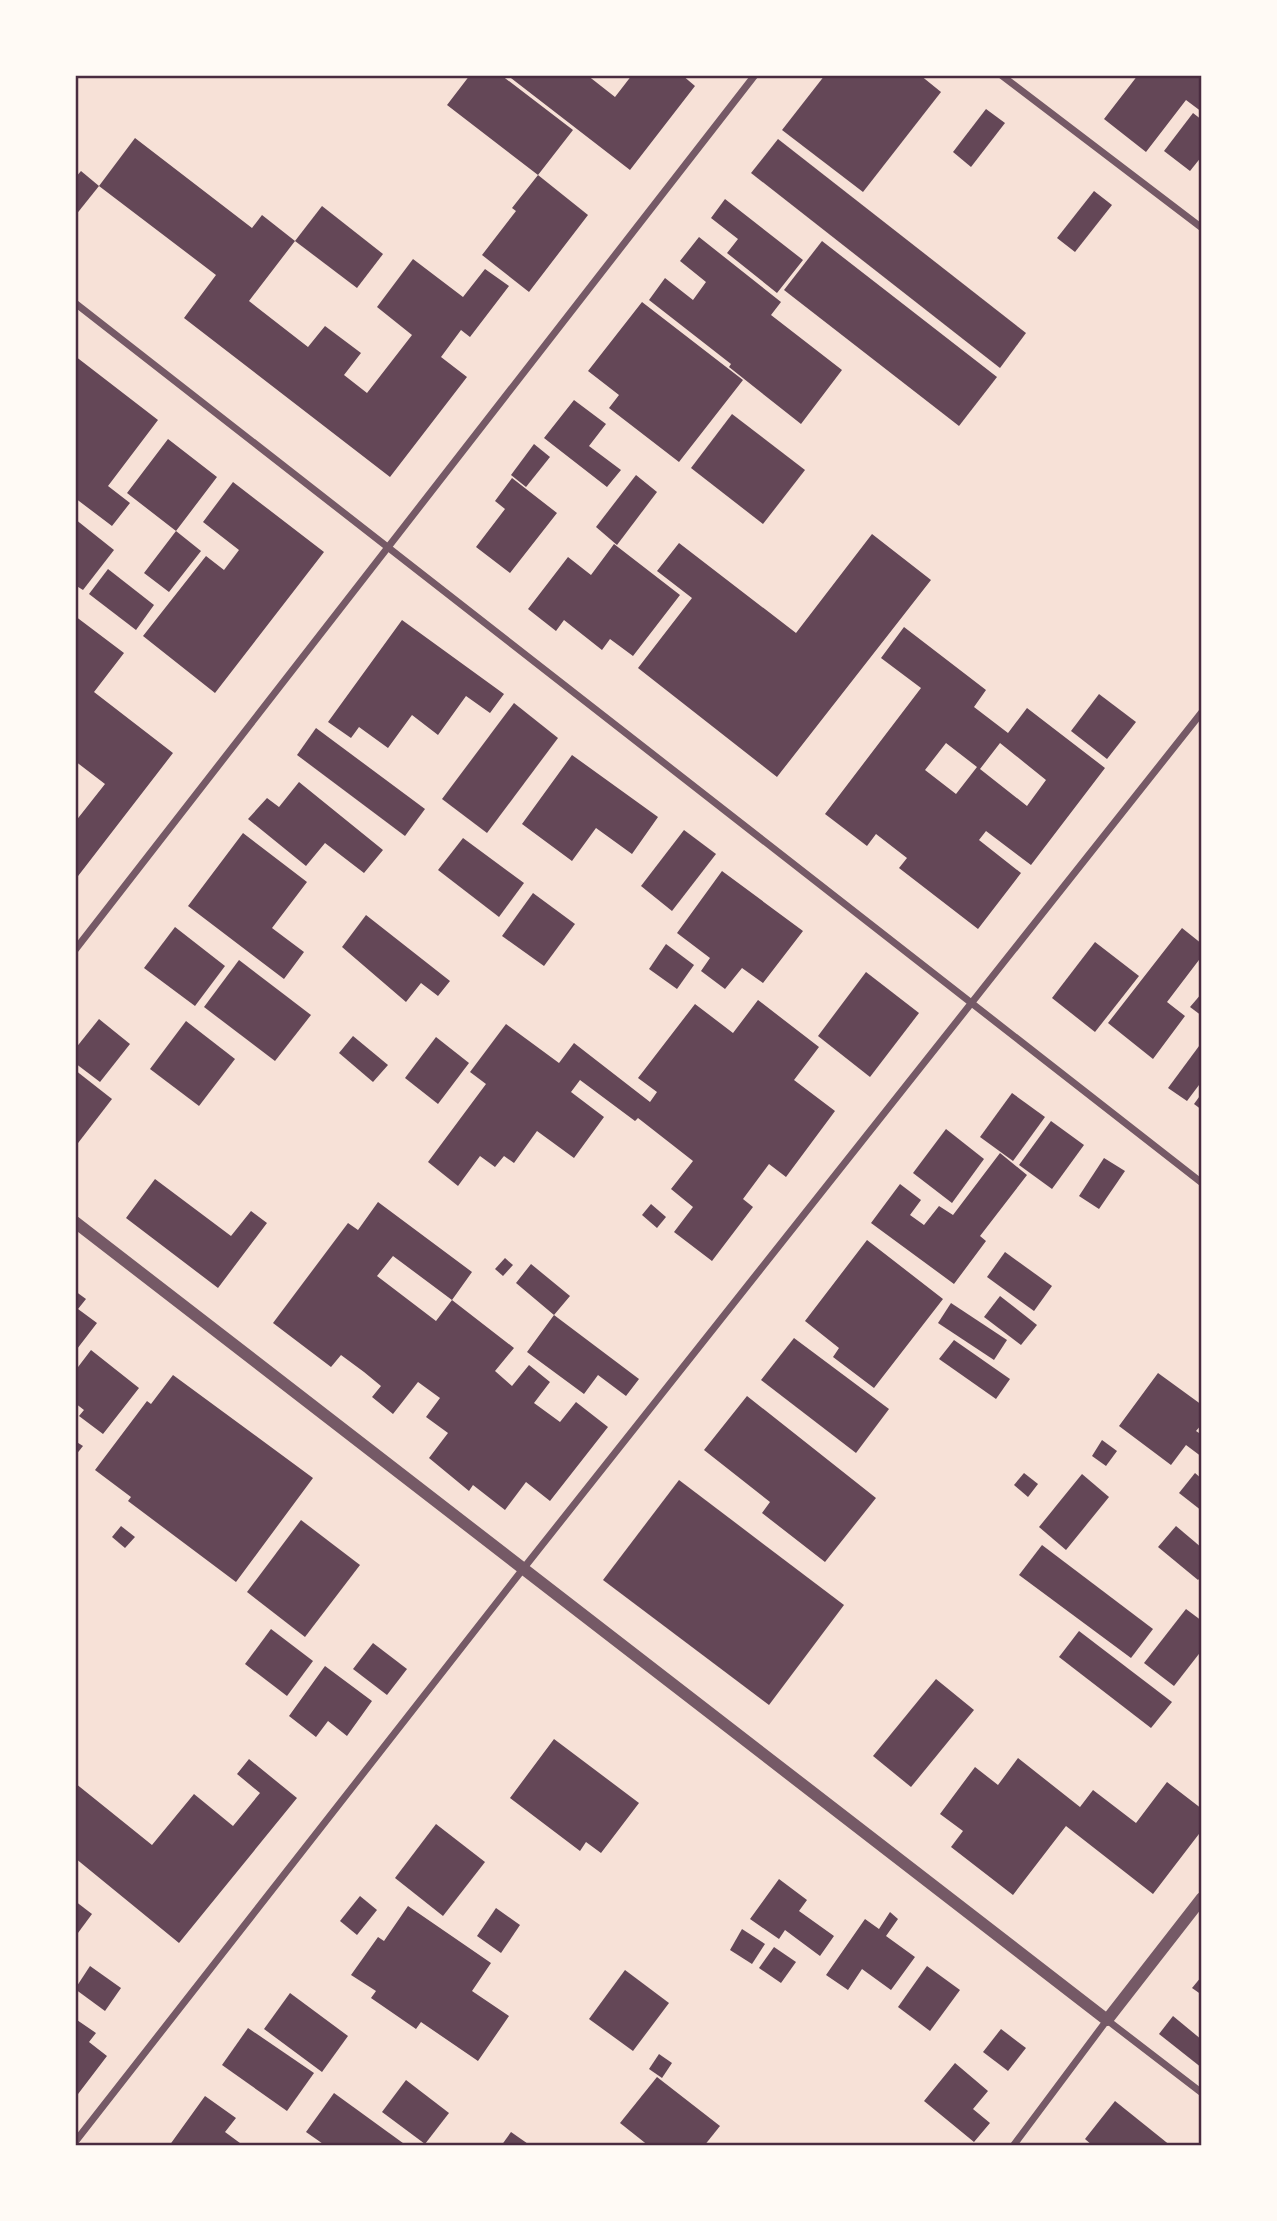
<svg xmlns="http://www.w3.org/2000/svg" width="1277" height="2221" viewBox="0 0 1277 2221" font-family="Poppins,sans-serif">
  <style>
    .building { fill: #644757; fill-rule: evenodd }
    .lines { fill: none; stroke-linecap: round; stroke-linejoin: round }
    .minor { stroke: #755966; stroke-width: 7 }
    .tertiary { stroke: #755966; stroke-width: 12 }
    .neatline { fill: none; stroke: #4a2c40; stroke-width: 2.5 }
  </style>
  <rect width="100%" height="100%" fill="#f7e1d7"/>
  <g class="building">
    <path d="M470 75H501L573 130 538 175 588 215 529 292 482 255 516 211 512 208 538 175 447 105Z"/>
    <path d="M507 75H587L615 97 632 75H682L695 86 630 170Z"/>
    <path d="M825 75H920L941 92 863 192 782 130Z"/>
    <path d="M1138 75H1202V112L1186 100 1146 152 1104 119Z"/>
    <path d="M986 109 1005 123 971 167 953 152Z"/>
    <path d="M1193 113 1202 120V156L1190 171 1164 151Z"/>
    <path d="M135 138 252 228 262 215 295 241 249 301 308 347 325 326 361 353 344 375 367 393 412 335 377 307 413 259 463 297 485 269 509 286 470 337 461 330 441 357 467 377 390 477 184 318 216 275 99 186Z"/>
    <path d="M778 139 1026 333 1000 368 751 173Z"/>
    <path d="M81 171 99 186 75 216V178Z"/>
    <path d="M1094 191 1112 205 1075 252 1057 238Z"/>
    <path d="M725 199 803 260 777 293 727 253 738 239 711 218Z"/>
    <path d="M322 206 383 254 357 288 295 241Z"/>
    <path d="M699 237 781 302 771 315 842 370 801 424 729 367 731 364 649 300 665 278 693 300 706 282 680 261Z"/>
    <path d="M822 241 997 377 959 426 784 290Z"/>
    <path d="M642 302 743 380 679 462 609 408 619 395 588 371Z"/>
    <path d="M75 356 158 420 108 486 130 503 112 526 75 498Z"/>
    <path d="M574 400 606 424 589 446 621 470 607 487 544 438Z"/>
    <path d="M732 414 805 470 763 524 691 468Z"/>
    <path d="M168 439 217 477 176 531 201 551 169 592 144 573 176 531 127 493Z"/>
    <path d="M534 444 550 457 526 487 511 475Z"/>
    <path d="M636 475 657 492 617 545 596 527Z"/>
    <path d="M512 478 557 513 510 573 476 547 505 509 495 501Z"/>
    <path d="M233 482 324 552 215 693 143 636 206 556 224 570 239 550 203 522Z"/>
    <path d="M75 519 114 550 83 590 75 585Z"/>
    <path d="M872 534 931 580 777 777 638 668 692 598 657 571 679 543 796 633Z"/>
    <path d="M614 544 680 595 633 656 610 639 602 650 564 620 556 631 528 609 568 557 591 575Z"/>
    <path d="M108 569 154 605 136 630 89 594Z"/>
    <path d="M75 616 124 653 94 692 173 753 75 880V822L105 784 75 761Z"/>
    <path d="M402 620 504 694 490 713 466 696 438 735 412 715 388 748 359 727 351 738 328 722Z"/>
    <path d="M904 627 986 690 974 707 1008 733 1027 708 1105 768 1031 865 986 831 979 840 1021 873 978 929 899 868 907 858 876 834 867 846 825 814 921 688 881 658ZM946 743 977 767 956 794 925 770ZM1000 743 1046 780 1027 806 980 769Z"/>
    <path d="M1099 694 1136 722 1107 759 1071 731Z"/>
    <path d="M514 703 558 738 487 833 442 799Z"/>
    <path d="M316 728 425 809 405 836 297 755Z"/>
    <path d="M572 755 658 817 632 854 596 828 572 861 522 824Z"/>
    <path d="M299 782 383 850 364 873 325 843 306 866 248 819 267 798 279 807Z"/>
    <path d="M684 830 716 854 672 911 641 886Z"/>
    <path d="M243 833 307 882 272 928 304 952 284 979 188 906Z"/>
    <path d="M463 838 524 883 499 917 438 870Z"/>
    <path d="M722 871 803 931 763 983 742 968 725 989 701 971 710 958 677 933Z"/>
    <path d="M533 893 575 924 544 966 502 936Z"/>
    <path d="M366 915 450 981 438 996 421 983 406 1002 342 947Z"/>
    <path d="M175 927 225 966 195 1006 144 968Z"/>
    <path d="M1182 928 1202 944V956L1167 1002 1185 1016 1153 1059 1108 1023Z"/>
    <path d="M1095 942 1139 976 1095 1032 1052 998Z"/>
    <path d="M666 944 694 965 677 989 649 969Z"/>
    <path d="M239 960 311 1015 275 1061 204 1007Z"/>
    <path d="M866 972 919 1013 870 1077 818 1036Z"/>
    <path d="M1202 993V1016L1190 1007Z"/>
    <path d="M758 1000 819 1047 794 1080 835 1111 786 1177 769 1164 743 1199 753 1207 712 1261 674 1232 693 1207 671 1189 693 1161 638 1118 635 1121 580 1080 571 1092 604 1117 574 1158 537 1131 514 1163 504 1156 495 1167 480 1156 458 1186 428 1162 486 1084 470 1072 506 1024 559 1063 574 1043 650 1102 657 1092 638 1078 695 1004 733 1033Z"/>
    <path d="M99 1019 130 1044 100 1082 75 1063V1049Z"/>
    <path d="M186 1021 235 1059 199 1106 150 1069Z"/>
    <path d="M353 1036 388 1065 373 1082 339 1053Z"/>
    <path d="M436 1037 469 1063 438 1104 405 1078Z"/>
    <path d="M1202 1042V1081L1187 1101 1168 1088Z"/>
    <path d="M75 1070 112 1099 75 1147Z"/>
    <path d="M1012 1093 1045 1117 1013 1161 980 1137Z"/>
    <path d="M1202 1093V1110L1194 1104Z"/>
    <path d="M1051 1121 1084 1145 1052 1189 1019 1165Z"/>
    <path d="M946 1129 984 1159 952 1203 913 1173Z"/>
    <path d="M1000 1153 1027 1175 980 1236 986 1241 954 1284 871 1223 900 1184 921 1200 910 1215 924 1225 939 1206 953 1215Z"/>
    <path d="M1104 1158 1125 1171 1099 1209 1079 1196Z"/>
    <path d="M155 1179 231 1236 251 1211 267 1223 218 1288 126 1218Z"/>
    <path d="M378 1202 472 1272 452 1300 514 1348 495 1371 512 1386 529 1365 550 1382 534 1403 560 1422 576 1402 608 1427 550 1501 526 1482 505 1510 473 1485 469 1491 429 1458 448 1433 426 1417 440 1398 418 1382 393 1414 372 1397 381 1386 364 1372 341 1355 331 1367 273 1323 348 1223 358 1230ZM393 1256 452 1300 436 1321 377 1276Z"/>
    <path d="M651 1204 666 1217 657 1228 642 1215Z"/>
    <path d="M867 1240 943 1299 874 1388 833 1357 839 1348 805 1321Z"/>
    <path d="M1005 1252 1052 1286 1034 1311 987 1277Z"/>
    <path d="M505 1258 513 1265 503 1276 495 1269Z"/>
    <path d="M531 1264 570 1296 554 1315 639 1379 626 1396 598 1375 584 1394 527 1352 554 1315 516 1283Z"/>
    <path d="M75 1291 86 1299 78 1309 97 1323 77 1349Z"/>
    <path d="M1000 1296 1037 1325 1021 1345 984 1317Z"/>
    <path d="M951 1303 1007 1340 994 1360 938 1323Z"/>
    <path d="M794 1338 889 1409 856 1453 761 1380Z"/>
    <path d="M954 1340 1010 1379 996 1399 939 1359Z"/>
    <path d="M91 1350 139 1388 103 1434 79 1416 84 1410 75 1403V1371Z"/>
    <path d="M1158 1373 1202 1405V1424L1196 1431 1202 1435V1457L1186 1445 1171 1465 1119 1426Z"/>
    <path d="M173 1375 313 1478 236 1582 128 1501 131 1497 95 1470 147 1401 151 1404Z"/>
    <path d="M747 1396 876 1498 825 1562 762 1513 770 1502 704 1450Z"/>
    <path d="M1102 1440 1117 1451 1106 1466 1092 1456Z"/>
    <path d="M75 1441 83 1446 75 1456Z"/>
    <path d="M1024 1473 1038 1484 1028 1497 1014 1485Z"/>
    <path d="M1195 1473 1202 1479V1511L1179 1493Z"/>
    <path d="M1082 1474 1109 1497 1066 1550 1039 1527Z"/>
    <path d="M679 1480 844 1605 769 1705 603 1580Z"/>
    <path d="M301 1520 360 1565 305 1637 247 1592Z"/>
    <path d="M121 1526 135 1537 125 1548 112 1537Z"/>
    <path d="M1176 1526 1202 1548V1576L1198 1580 1158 1547Z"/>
    <path d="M1042 1545 1153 1629 1131 1658 1019 1575Z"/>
    <path d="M1186 1609 1202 1621V1650L1174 1686 1144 1663Z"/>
    <path d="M271 1629 313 1661 287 1696 245 1664Z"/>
    <path d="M1079 1631 1172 1702 1151 1728 1059 1657Z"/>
    <path d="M373 1643 407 1669 387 1695 353 1669Z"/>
    <path d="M325 1666 372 1701 347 1736 328 1721 316 1737 289 1716Z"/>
    <path d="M936 1679 974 1710 911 1787 873 1756Z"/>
    <path d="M554 1739 639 1803 601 1853 586 1842 580 1851 510 1798Z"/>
    <path d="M1018 1758 1080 1807 1093 1790 1136 1823 1167 1782 1202 1809V1830L1153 1894 1066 1826 1013 1895 951 1847 963 1831 940 1814 975 1767 998 1785Z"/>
    <path d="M249 1759 297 1798 179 1943 75 1858V1783L152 1845 194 1794 233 1826 260 1793 237 1774Z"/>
    <path d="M436 1824 485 1862 443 1916 395 1878Z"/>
    <path d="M779 1879 807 1900 799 1911 834 1936 820 1956 785 1930 779 1939 750 1919Z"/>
    <path d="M360 1896 377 1910 357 1935 340 1921Z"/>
    <path d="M75 1901 92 1914 75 1937Z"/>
    <path d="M408 1906 491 1963 472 1991 509 2016 478 2061 421 2022 416 2029 371 1998 376 1991 351 1975 378 1937 384 1941Z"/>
    <path d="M496 1908 520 1925 501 1953 477 1936Z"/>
    <path d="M890 1912 898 1919 886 1936 915 1957 891 1990 862 1969 848 1990 826 1975 865 1919 879 1929Z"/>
    <path d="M742 1929 765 1944 752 1964 730 1950Z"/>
    <path d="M774 1947 796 1962 781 1983 759 1968Z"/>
    <path d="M90 1966 121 1988 105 2011 75 1989Z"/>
    <path d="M927 1966 960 1990 930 2031 898 2007Z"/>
    <path d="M625 1970 669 2003 633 2051 589 2019Z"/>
    <path d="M1202 1976V1995L1192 1988Z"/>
    <path d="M290 1993 348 2036 322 2072 264 2029Z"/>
    <path d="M1173 2016 1202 2040V2068L1159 2034Z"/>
    <path d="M77 2020 96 2033 89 2042 107 2056 75 2098Z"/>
    <path d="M248 2028 314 2073 287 2111 222 2065Z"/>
    <path d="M1001 2029 1026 2048 1008 2071 983 2052Z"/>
    <path d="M659 2054 672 2063 662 2078 649 2069Z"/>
    <path d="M955 2063 988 2091 973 2109 990 2123 974 2142 924 2101Z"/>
    <path d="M657 2077 720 2126 704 2146H649L620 2123Z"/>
    <path d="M406 2080 449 2113 425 2144 382 2112Z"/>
    <path d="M334 2093 407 2146H326L306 2132Z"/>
    <path d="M205 2096 236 2118 225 2132 244 2146H169Z"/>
    <path d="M1115 2101 1171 2146H1093L1085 2139Z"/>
    <path d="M511 2132 531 2146H501Z"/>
  </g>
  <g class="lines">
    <g class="minor">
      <path d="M1001 75 1202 228"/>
      <path d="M75 303 1202 1183"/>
      <path d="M75 950 755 75"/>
      <path d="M75 2142 523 1569 1202 712"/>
      <path d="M1013 2146 1107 2020 1202 2093"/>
    </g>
    <path class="tertiary" d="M75 1222 1107 2020 1202 1898"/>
  </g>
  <rect width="1277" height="2221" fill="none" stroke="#fffaf5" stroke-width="154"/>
  <rect x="77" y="77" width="1123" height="2067" class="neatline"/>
</svg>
